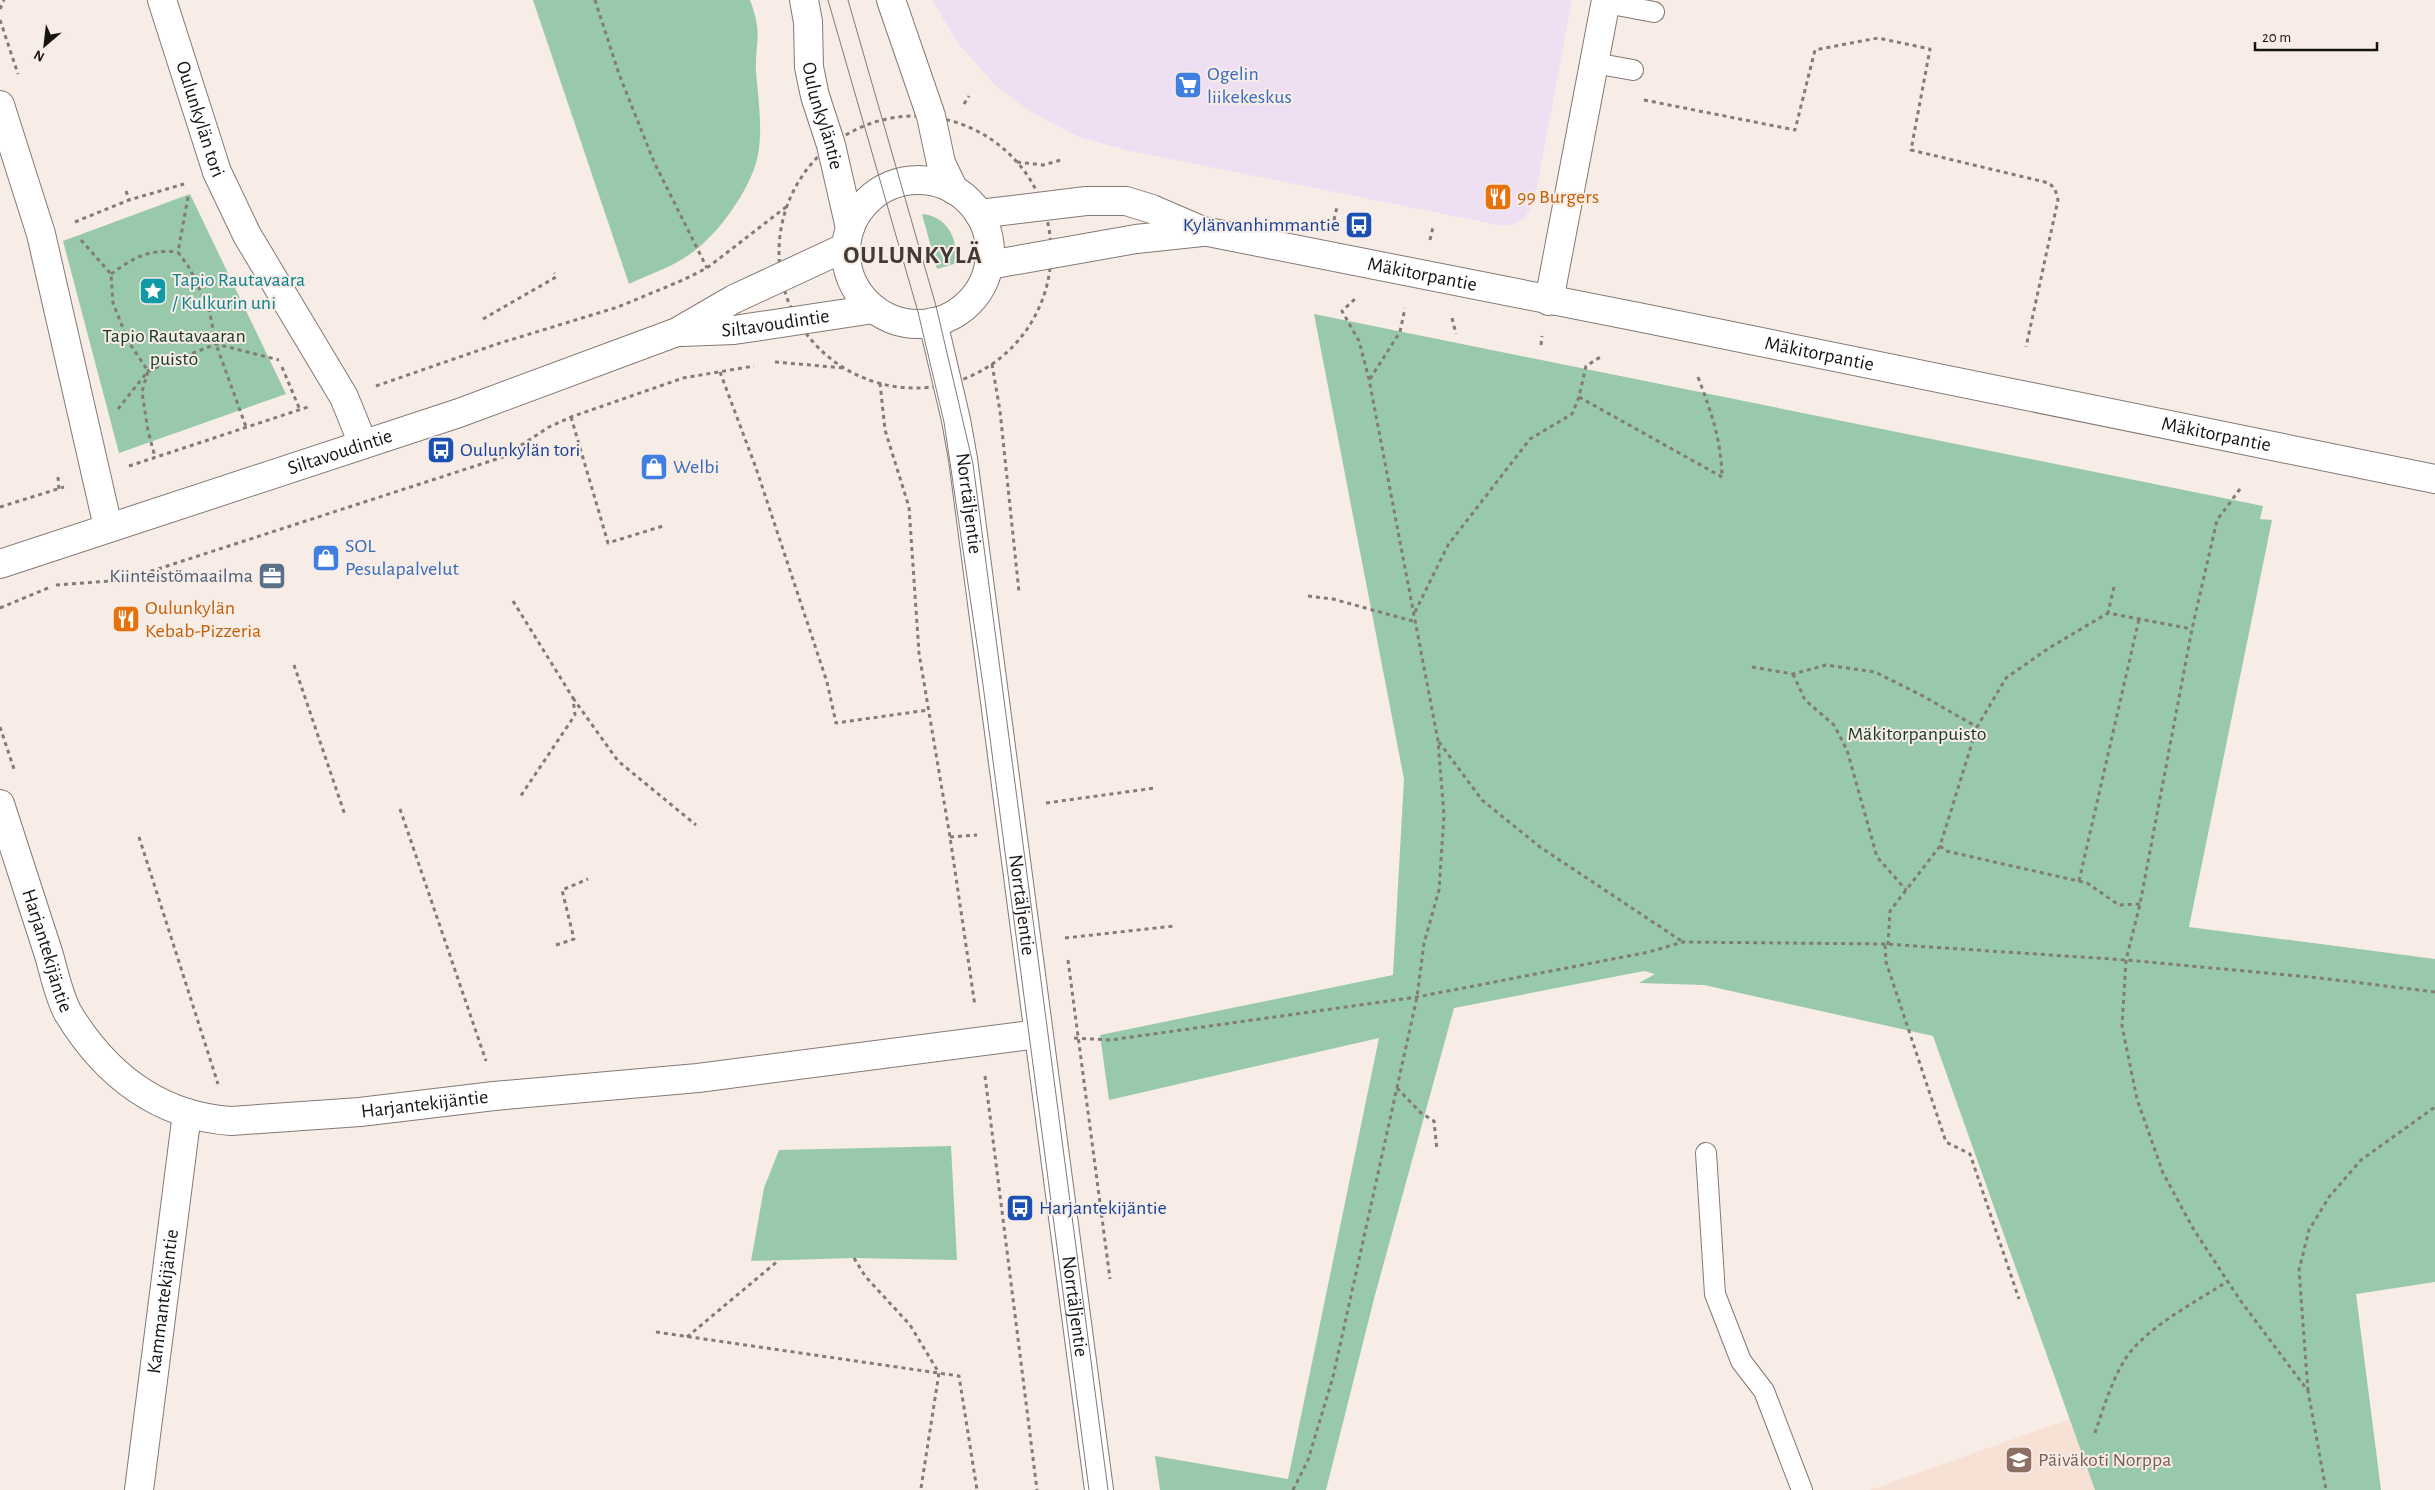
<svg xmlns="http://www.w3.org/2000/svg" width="2435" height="1490" viewBox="0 0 2435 1490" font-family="'Alegreya Sans',sans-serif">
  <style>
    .commercial { fill: #eedff2 }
    .education { fill: #f7e0d4 }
    .green { fill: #97c9aa }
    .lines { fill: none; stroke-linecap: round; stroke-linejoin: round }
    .service-casing { stroke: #837975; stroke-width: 22 }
    .minor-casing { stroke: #837975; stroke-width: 30 }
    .tertiary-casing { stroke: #837975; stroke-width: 30 }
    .secondary-casing { stroke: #837975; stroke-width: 30 }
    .path { stroke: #837b78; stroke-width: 3; stroke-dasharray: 4 4; stroke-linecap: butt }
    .service { stroke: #fff; stroke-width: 20 }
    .minor { stroke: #fff; stroke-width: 28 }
    .tertiary { stroke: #fff; stroke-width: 28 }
    .secondary { stroke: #fff; stroke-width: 28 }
    .tram { stroke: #817a76; stroke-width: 1 }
    .labels { text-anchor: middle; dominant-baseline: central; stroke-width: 4; stroke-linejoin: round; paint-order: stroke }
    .shop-label { font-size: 20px; fill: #366cbe; stroke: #f8ece7; text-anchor: start }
    .street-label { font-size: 20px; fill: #171311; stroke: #f8ece7 }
    .food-label { font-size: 20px; fill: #c56008; stroke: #f8ece7; text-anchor: start }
    .transit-label { font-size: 20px; fill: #164399; stroke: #f8ece7; text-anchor: start }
    .culture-label { font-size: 20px; fill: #0d838f; stroke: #f8ece7; text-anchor: start }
    .park-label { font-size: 20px; fill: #153b27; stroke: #f8ece7 }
    .service-label { font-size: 20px; fill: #4e5e75; stroke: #f8ece7; text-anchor: end }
    .education-label { font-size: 20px; fill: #785e54; stroke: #f8ece7; text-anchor: start }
    .district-label { font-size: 25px; font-weight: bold; letter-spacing: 1px; fill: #433a36; stroke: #f8ece7 }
  </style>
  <rect width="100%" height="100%" fill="#f8ece7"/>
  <path class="commercial" d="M932 0H1572L1534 202 1524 219 1514 224 1503 226 1126 150 1079 137 1031 112 994 84 958 43Z"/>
  <path class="education" d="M2070 1419 2095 1490H1870Z"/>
  <g class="green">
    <path d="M533 0H750C753 8 756 17 757 26 759 40 755 56 756 71 758 98 763 128 758 155 751 190 715 240 684 258 667 269 647 275 629 284Z"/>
    <path d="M190 194 286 394 119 453 63 241Z"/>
    <path d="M922 214C947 216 960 240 954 264L937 269Z"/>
    <path d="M1314 314 2263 506 2260 519 2272 520 2189 927 2435 959V1282L2356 1294 2381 1490H2095L1933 1036 1704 985 1639 983 1655 974 1644 971 1454 1008 1375 1295 1326 1490H1160L1155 1456 1288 1479 1379 1038 1109 1100 1100 1035 1393 975 1404 779Z"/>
    <path d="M951 1146 957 1260 854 1258 751 1261 764 1188 779 1150Z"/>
  </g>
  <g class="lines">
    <g class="service-casing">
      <g id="service">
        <path d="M1606 3 1654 12"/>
        <path d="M1594 63 1633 70"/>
        <path d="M1706 1153 1715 1294 1741 1361 1764 1391 1802 1490"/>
      </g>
    </g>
    <g class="minor-casing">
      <g id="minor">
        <path id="s1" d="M162 0 217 172 247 235 344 397 363 444"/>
        <path d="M0 105 41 234 108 527"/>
        <path d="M1549 301 1606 0"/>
        <path id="s2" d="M0 804C16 853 32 903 48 952 54 971 58 995 68 1013 105 1074 158 1116 231 1121L360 1112 494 1096 698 1078 1038 1034"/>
        <path id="s3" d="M139 1490 187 1113"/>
      </g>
    </g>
    <g class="tertiary-casing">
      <g id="tertiary">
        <path id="s4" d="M979 214 1086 201H1126L1152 209 1203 231 1638 317 2435 479"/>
        <path d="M989 265 1136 239 1202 232"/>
        <path id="s5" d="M933 322 956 420 963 459 1099 1490"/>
      </g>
    </g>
    <g class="secondary-casing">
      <g id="secondary">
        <path id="s6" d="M804 0 808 22 809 67 815 96 831 145 850 228"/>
        <path d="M891 0 931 116 941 163 954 190"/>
        <circle cx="918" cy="252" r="72"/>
        <path id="s7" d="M681 332 734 330 874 309"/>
        <path id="s8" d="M0 564 459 413 677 332 734 299 846 247"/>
      </g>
    </g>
    <g class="path">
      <path d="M595 0 619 74 654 162 707 268"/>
      <path d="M0 9 4 0"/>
      <path d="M0 20 18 74"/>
      <path d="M1644 100 1795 130 1815 50 1878 38 1930 49 1911 150 2049 183 2055 189 2058 200 2026 347"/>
      <path d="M964 104 969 96"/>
      <circle cx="915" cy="252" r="136"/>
      <path d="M1017 162 1043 165 1061 160"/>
      <path d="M126 191 129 200"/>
      <path d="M188 197 178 252 190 269 209 309 216 344 246 427"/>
      <path d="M1334 220 1337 207"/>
      <path d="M75 222 129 200 184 184"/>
      <path d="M81 240 111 274 113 303 128 341 148 371 142 392 148 431 155 457"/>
      <path d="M1430 240 1433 227"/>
      <path d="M111 274C135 257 148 249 178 252"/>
      <path d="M1452 318 1456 334"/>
      <path d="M483 319 556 277 554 273"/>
      <path d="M1541 345 1542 336"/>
      <path d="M775 362 844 368"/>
      <path d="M992 364 1000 411 1019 592"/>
      <path d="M282 367 300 410"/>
      <path d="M720 372 756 468 827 682 836 723 928 710"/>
      <path d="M1698 377C1711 412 1721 438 1722 477"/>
      <path d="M1370 379 1400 332 1405 308"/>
      <path d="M880 383 885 430 909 507 919 653 950 837 975 1006"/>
      <path d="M376 386 497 344 618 307 683 280 707 268 786 207"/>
      <path d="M1579 397 1722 477"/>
      <path d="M118 409 148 371 216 344 279 360"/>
      <path d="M571 417 608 543 663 526"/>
      <path d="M129 466 308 407"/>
      <path d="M58 477 59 489"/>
      <path d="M2240 489 2217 520 2192 629 2140 904 2126 960 2122 1026 2137 1099 2163 1173 2194 1230 2240 1300 2308 1391 2326 1490"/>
      <path d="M0 507 64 487"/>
      <path d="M56 585 124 580 503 457 549 427 571 417 683 378 754 366"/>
      <path d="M2114 587 2108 613 2192 629"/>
      <path d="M1308 596 1333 599 1416 622"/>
      <path d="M513 601 573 698 575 715 520 797"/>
      <path d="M0 608 48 588"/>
      <path d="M1415 612 1448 545 1530 439 1572 414 1579 397 1586 366 1602 356"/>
      <path d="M294 665 345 815"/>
      <path d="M1752 667 1793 674 1826 665 1875 672 1923 696 1977 727"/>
      <path d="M1793 674 1805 700 1834 725 1847 750 1877 857 1906 890"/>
      <path d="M573 698 618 761 696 825"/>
      <path d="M0 727 15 772"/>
      <path d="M1439 742 1482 800 1540 847 1683 942"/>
      <path d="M1046 803 1155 788"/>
      <path d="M400 809 486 1061"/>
      <path d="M139 837 218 1084"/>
      <path d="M950 837 977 835"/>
      <path d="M1940 846 1946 851 2087 883 2119 905 2140 904"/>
      <path d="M2079 881 2139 619"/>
      <path d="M1065 938 1174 926"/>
      <path d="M556 945 574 939 562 890 588 879"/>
      <path d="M1885 945 1886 962 1946 1142 1970 1154 2019 1299"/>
      <path d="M1888 945 1890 911 1940 846 1977 727 2006 678 2049 648 2108 613"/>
      <path d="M1068 960 1110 1279"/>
      <path d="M1074 1038 1110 1040 1417 997 1649 952 1683 942 1885 944 2126 960 2320 978 2435 992"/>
      <path d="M985 1076 1037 1490"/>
      <path d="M1397 1088 1421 1113 1434 1121 1437 1150"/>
      <path d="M854 1258 865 1276 910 1325 939 1373 921 1488"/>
      <path d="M656 1332 959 1376 977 1490"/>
      <path d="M687 1337 779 1260"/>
      <path d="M2308 1391 2299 1270 2309 1230 2329 1197 2361 1160 2435 1107"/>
      <path d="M2095 1433C2103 1409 2111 1383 2124 1361 2144 1328 2196 1302 2228 1281"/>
      <path d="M1293 1490 1308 1460 1333 1377 1417 997 1424 943 1439 890 1444 815 1438 741 1369 379 1359 341 1342 311 1356 298"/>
    </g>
    <use href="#service" class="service"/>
    <use href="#minor" class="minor"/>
    <use href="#tertiary" class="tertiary"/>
    <use href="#secondary" class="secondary"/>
    <g class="tram">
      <path d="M828 0 918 312 944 422 983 685 1089 1490"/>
      <path d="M848 0 936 306 973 464 1108 1490"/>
    </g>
  </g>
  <defs>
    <g id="supermarket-square" transform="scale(1.4375)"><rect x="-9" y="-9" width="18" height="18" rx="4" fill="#3f7fe0" stroke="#f8ece7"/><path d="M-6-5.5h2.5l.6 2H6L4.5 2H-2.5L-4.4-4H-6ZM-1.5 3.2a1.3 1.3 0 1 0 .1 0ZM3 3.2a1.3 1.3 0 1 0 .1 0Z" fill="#fff"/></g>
    <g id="restaurant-square" transform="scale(1.4375)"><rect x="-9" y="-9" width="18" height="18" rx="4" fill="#e8710a" stroke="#f8ece7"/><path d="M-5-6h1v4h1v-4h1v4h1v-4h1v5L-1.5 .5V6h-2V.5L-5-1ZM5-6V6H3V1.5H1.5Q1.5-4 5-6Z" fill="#fff"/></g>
    <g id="bus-square" transform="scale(1.4375)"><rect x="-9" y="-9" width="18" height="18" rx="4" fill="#1a4fb4" stroke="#f8ece7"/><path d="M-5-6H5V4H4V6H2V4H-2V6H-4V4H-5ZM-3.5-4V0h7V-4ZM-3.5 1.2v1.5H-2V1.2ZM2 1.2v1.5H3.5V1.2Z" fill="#fff"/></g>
    <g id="sight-square" transform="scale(1.4375)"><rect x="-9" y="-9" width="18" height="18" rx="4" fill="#0f9aa8" stroke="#f8ece7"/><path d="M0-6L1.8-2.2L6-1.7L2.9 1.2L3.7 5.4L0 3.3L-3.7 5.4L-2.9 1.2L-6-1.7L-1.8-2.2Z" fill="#fff"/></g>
    <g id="shop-square" transform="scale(1.4375)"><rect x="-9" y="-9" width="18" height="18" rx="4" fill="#3f7fe0" stroke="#f8ece7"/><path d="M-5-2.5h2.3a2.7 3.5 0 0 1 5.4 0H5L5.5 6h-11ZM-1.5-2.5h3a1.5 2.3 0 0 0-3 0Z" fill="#fff"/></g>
    <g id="office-square" transform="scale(1.4375)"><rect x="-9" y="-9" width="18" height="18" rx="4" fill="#5c6f8a" stroke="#f8ece7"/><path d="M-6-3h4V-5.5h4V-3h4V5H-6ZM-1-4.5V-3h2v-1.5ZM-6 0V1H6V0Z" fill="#fff"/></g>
    <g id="school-square" transform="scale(1.4375)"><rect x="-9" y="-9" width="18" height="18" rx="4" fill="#8d6e63" stroke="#f8ece7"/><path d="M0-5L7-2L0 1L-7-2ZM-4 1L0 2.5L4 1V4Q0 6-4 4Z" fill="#fff"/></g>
  </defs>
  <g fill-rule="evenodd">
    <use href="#supermarket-square" x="1188" y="85"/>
    <use href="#restaurant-square" x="1498" y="197"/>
    <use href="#bus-square" x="1359" y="225"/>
    <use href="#sight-square" x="153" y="291"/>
    <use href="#bus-square" x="441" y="450"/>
    <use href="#shop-square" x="654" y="467"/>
    <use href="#shop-square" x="326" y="558"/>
    <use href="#office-square" x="272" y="576"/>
    <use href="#restaurant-square" x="126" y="619"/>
    <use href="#bus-square" x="1020" y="1208"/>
    <use href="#school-square" x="2019" y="1460"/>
  </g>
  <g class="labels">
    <g class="shop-label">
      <text x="1207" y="74">Ogelin<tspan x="1207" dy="23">liikekeskus</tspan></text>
      <text x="673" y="467">Welbi</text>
      <text x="345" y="546">SOL<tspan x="345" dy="23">Pesulapalvelut</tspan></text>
    </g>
    <g class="street-label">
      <text stroke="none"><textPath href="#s6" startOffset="118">Oulunkyläntie</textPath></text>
      <text stroke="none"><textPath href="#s1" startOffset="125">Oulunkylän tori</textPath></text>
      <text stroke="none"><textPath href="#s4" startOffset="454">Mäkitorpantie</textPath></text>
      <text stroke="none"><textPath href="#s7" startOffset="95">Siltavoudintie</textPath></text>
      <text stroke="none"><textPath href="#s4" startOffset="859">Mäkitorpantie</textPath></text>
      <text stroke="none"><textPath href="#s4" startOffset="1264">Mäkitorpantie</textPath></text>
      <text stroke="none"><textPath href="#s8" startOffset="358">Siltavoudintie</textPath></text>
      <text stroke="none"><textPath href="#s5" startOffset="185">Norrtäljentie</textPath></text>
      <text stroke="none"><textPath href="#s5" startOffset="590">Norrtäljentie</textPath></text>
      <text stroke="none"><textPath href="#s2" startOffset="154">Harjantekijäntie</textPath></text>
      <text stroke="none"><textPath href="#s2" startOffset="618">Harjantekijäntie</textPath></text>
      <text stroke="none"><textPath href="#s3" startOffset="190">Kammantekijäntie</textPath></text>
      <text stroke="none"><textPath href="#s5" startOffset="995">Norrtäljentie</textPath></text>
    </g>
    <g class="food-label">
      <text x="1517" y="197">99 Burgers</text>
      <text x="145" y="608">Oulunkylän<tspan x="145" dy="23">Kebab-Pizzeria</tspan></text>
    </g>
    <g class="transit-label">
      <text x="1340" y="225" text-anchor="end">Kylänvanhimmantie</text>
      <text x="460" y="450">Oulunkylän tori</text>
      <text x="1039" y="1208">Harjantekijäntie</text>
    </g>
    <g class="culture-label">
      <text x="172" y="280">Tapio Rautavaara<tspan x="172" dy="23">/ Kulkurin uni</tspan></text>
    </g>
    <g class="park-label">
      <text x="174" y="336">Tapio Rautavaaran<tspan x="174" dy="23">puisto</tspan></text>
      <text x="1917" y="734">Mäkitorpanpuisto</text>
    </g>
    <g class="service-label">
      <text x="253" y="576">Kiinteistömaailma</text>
    </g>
    <g class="education-label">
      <text x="2038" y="1460">Päiväkoti Norppa</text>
    </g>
    <g class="district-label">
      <text x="913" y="255">OULUNKYLÄ</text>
    </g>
  </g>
  <g transform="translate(45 45) rotate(208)" stroke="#f8ece7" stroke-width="4" paint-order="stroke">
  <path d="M0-4L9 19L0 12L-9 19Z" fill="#171311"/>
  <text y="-8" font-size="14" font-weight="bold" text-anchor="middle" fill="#171311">N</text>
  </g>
  <path d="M2255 42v8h122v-8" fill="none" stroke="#171311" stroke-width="2.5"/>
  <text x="2262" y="42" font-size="15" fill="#171311" stroke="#f8ece7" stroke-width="4" paint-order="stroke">20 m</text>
</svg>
